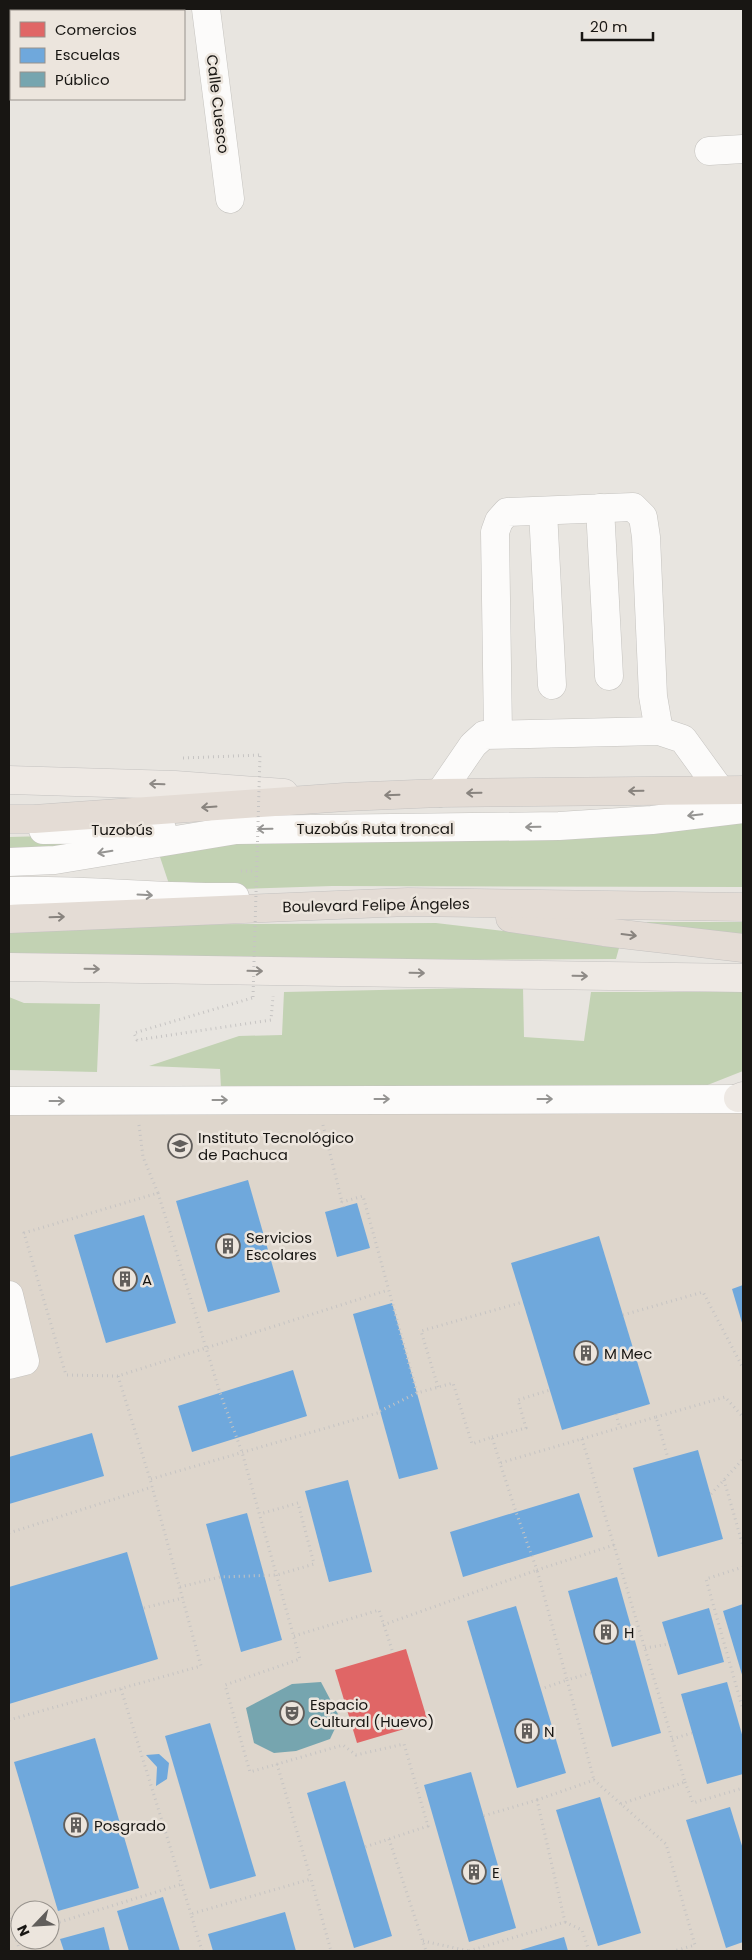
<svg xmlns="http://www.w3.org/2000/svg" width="752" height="1960" viewBox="0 0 752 1960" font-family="Poppins,sans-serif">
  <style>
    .built { fill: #ded6cc; fill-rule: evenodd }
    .forest { fill: #c2d2b3 }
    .shops { fill: #e06666 }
    .schools { fill: #6fa8dc }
    .public { fill: #76a5af }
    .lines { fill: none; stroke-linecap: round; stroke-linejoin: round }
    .minor-casing { stroke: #c5c3bf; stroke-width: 29 }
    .major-casing { stroke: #c4c2c0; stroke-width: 29 }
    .highway-casing { stroke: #c4c2c0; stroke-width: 29 }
    .path { stroke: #c6c4c3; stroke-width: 3; stroke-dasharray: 1 4; stroke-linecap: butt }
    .minor { stroke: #fcfbfa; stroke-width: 28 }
    .major { stroke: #eee9e4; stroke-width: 28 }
    .highway { stroke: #e4dcd5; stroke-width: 28 }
    .path-bridge { stroke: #c6c4c3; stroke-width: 3; stroke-dasharray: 1 4; stroke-linecap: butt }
    .oneway { stroke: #8e8a86 }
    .oneway2 { stroke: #88837e }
    .oneway3 { stroke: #959492 }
    .labels { text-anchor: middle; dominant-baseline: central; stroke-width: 5; stroke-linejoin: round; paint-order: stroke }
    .street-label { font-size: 15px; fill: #181613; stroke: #ece5dd }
    .poi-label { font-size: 15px; fill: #181613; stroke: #ece5dd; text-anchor: start }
  </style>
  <rect width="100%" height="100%" fill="#e8e5e0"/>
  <path class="built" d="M743 1099V1951H9V1101ZM20 1910H50V1940H20Z"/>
  <g class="forest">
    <path d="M743 813V887L332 886 208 890 170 887 157 848Z"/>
    <path d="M162 833 9 856V837Z"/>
    <path d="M647 922H743V944L648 927Z"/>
    <path d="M436 923 590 941 619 948 616 959 434 960 9 955V928L58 925Z"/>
    <path d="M523 987 524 1037 584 1041 591 992H743V1071L700 1088H221L220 1069 149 1066 239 1036 282 1035 284 992Z"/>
    <path d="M9 997 24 1003 100 1004 97 1072 9 1070Z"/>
  </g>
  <path class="shops" d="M406 1649 428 1722 357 1743 335 1670Z"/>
  <g class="schools">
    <path d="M248 1180 280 1292 208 1312 176 1201Z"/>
    <path d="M357 1203 370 1248 337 1257 325 1212Z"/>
    <path d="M144 1215 176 1323 106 1343 74 1235Z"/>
    <path d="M599 1236 650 1404 562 1430 511 1263Z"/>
    <path d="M743 1285V1326L732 1289Z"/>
    <path d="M392 1303 438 1469 399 1479 353 1314Z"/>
    <path d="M293 1370 307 1416 192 1452 178 1406Z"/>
    <path d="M92 1433 104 1476 9 1504V1457Z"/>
    <path d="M698 1450 723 1539 658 1557 633 1468Z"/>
    <path d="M348 1480 372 1572 329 1582 305 1491Z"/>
    <path d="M579 1493 593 1537 463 1577 450 1532Z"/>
    <path d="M247 1513 282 1640 241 1652 206 1524Z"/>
    <path d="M127 1552 158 1659 9 1704V1587Z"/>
    <path d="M617 1577 661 1733 612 1747 568 1591Z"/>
    <path d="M743 1604V1678L723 1611Z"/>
    <path d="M516 1606 566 1773 517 1788 467 1621Z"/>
    <path d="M709 1608 724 1662 678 1675 662 1622Z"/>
    <path d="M727 1682 743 1738V1774L707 1784 681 1694Z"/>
    <path d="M210 1723 256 1876 210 1889 165 1736Z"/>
    <path d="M95 1738 139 1888 58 1911 14 1762Z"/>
    <path d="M159 1754 169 1763 167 1779 156 1786 157 1767 146 1755Z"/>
    <path d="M471 1772 516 1928 469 1942 424 1785Z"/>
    <path d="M345 1781 392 1936 354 1948 307 1793Z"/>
    <path d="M600 1797 641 1933 598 1946 556 1810Z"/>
    <path d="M730 1807 743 1849V1942L726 1948 686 1820Z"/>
    <path d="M163 1897 180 1951H129L117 1911Z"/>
    <path d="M285 1912 296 1951H213L208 1934Z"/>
    <path d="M104 1927 110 1951H64L60 1939Z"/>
    <path d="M564 1937 568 1951H517Z"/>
  </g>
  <path class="public" d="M321 1682 340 1718 330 1739 296 1751 274 1753 254 1743 246 1708 292 1684Z"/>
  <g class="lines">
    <g class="minor-casing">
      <g id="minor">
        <path d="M206 9 230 199"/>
        <path d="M709 151 743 149"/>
        <path d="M600 508 609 676"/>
        <path d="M543 511 552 685"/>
        <path d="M498 733 495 532 499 521 507 512 633 507 643 517 646 537 653 696 659 731"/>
        <path d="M440 793 473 745 484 735 659 731 683 739 720 790"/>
        <path d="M43 830 162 829"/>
        <path d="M9 862 55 860 236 830 559 826 652 820 743 809"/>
        <path d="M9 891C84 889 159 898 235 897"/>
        <path d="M9 1101 743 1099"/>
        <path d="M9 1295 25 1361 9 1365"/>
      </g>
    </g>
    <g class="major-casing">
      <g id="major">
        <path d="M9 780 175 785 284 793"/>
        <path d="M9 967 743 978"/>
        <path d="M738 1098 743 1096"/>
      </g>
    </g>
    <g class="highway-casing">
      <g id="highway">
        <path d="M9 819H34L345 797 440 793 743 790"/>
        <path d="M510 918 604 932 743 948"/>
        <path d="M9 919 408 902 743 907"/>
      </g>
    </g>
    <g class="path">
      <path d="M183 758 260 755"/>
      <path d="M241 871H256"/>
      <path d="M252 998 134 1033 137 1040 271 1020 273 996"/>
      <path d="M139 1125 143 1157 158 1193"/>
      <path d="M323 1125 342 1202"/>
      <path d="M344 1207 342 1202 363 1196 417 1393"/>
      <path d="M623 1315 703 1292 743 1368"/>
      <path d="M118 1376 66 1375 24 1233 158 1193 220 1393 242 1452 300 1659 225 1685 250 1772 343 1745 356 1755 404 1744 428 1826 365 1847"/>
      <path d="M438 1387 421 1331 523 1302"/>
      <path d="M380 1411 417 1393 453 1383 472 1444 492 1437 500 1463"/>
      <path d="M616 1414 620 1428"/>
      <path d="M656 1417 725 1397 743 1417"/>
      <path d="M492 1437 526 1428 518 1400 550 1390"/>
      <path d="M582 1439 685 1782 621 1804"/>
      <path d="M151 1479 381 1412"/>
      <path d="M724 1480 743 1546"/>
      <path d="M711 1494 743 1459"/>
      <path d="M9 1533 152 1487"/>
      <path d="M614 1545 537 1570 516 1512 500 1463 656 1417 668 1458"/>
      <path d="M743 1567 706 1579 743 1710"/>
      <path d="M180 1587 220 1577 277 1575 314 1564 298 1503 260 1514"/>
      <path d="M144 1608 183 1598"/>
      <path d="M383 1625 537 1570 567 1680 541 1689"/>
      <path d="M294 1636 379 1610 393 1653"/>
      <path d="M645 1648 669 1644"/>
      <path d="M591 1673 567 1680 594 1780"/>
      <path d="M121 1689 191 1914"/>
      <path d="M9 1720 201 1666 150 1479 118 1376 388 1290"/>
      <path d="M672 1739 692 1733"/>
      <path d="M277 1764 311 1879"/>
      <path d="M685 1782 693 1803 743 1788"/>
      <path d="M537 1800 594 1780 666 1844 695 1945 674 1951"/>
      <path d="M389 1839 426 1951"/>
      <path d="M9 1913 15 1936"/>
      <path d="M565 1922 582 1930 589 1951"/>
      <path d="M50 1925 182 1884"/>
      <path d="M20 1934 15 1936 20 1951"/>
      <path d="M423 1941 469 1951"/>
      <path d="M202 1951 191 1914 311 1879 331 1951"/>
      <path d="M469 1951 565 1922 537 1800 483 1816"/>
    </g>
    <use href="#minor" class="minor"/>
    <use href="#major" class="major"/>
    <use href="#highway" class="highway"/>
    <path class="path-bridge" d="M253 997 260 755"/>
  </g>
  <defs><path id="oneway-shaft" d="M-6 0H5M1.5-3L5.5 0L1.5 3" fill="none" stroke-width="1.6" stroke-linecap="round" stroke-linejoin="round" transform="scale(1.25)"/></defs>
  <g class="oneway">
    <use href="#oneway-shaft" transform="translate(157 784) rotate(-178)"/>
    <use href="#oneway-shaft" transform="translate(92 969) rotate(1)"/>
    <use href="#oneway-shaft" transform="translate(255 971) rotate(1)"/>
    <use href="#oneway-shaft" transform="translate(417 973) rotate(1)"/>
    <use href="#oneway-shaft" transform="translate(580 976) rotate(1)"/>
  </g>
  <g class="oneway2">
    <use href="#oneway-shaft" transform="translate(636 791) rotate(179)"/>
    <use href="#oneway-shaft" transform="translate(474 793) rotate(179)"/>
    <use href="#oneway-shaft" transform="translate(392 795) rotate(178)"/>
    <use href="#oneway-shaft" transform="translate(209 807) rotate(176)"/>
    <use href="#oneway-shaft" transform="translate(57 917) rotate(-2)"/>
    <use href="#oneway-shaft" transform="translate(629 935) rotate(7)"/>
  </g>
  <g class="oneway3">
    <use href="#oneway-shaft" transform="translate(695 815) rotate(174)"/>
    <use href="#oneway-shaft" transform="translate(533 827) rotate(179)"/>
    <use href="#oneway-shaft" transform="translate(265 829) rotate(179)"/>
    <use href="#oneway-shaft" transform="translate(105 852) rotate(171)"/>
    <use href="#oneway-shaft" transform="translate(145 895) rotate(3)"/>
    <use href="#oneway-shaft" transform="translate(382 1099)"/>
    <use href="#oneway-shaft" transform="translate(545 1099)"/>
    <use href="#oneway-shaft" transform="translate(220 1100)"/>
    <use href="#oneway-shaft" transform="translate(57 1101)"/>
  </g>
  <defs>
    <g id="school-ring" transform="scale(1.25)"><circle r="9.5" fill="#ece5dd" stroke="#615e5b" stroke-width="1.5"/><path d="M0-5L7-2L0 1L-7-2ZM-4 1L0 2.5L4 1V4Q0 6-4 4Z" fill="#615e5b"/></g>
    <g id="building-ring" transform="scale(1.25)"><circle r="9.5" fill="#ece5dd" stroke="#615e5b" stroke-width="1.5"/><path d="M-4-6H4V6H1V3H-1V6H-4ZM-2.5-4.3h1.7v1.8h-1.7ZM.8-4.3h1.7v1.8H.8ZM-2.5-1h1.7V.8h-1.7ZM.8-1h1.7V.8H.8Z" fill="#615e5b"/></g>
    <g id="theatre-ring" transform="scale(1.25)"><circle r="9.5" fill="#ece5dd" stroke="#615e5b" stroke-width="1.5"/><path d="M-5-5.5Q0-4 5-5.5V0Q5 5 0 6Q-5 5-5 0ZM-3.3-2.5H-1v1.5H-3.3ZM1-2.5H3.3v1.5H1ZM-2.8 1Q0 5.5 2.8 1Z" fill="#615e5b"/></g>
  </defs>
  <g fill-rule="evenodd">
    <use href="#school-ring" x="180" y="1146"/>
    <use href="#building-ring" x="228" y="1246"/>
    <use href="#building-ring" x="125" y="1279"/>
    <use href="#building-ring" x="586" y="1353"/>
    <use href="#building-ring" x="606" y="1632"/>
    <use href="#theatre-ring" x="292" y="1713"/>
    <use href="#building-ring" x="527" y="1731"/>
    <use href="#building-ring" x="76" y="1825"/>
    <use href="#building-ring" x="474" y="1872"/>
  </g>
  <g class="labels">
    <g class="street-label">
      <text transform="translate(218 104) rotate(83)">Calle Cuesco</text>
      <text x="375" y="828">Tuzobús Ruta troncal</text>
      <text x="122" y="829">Tuzobús</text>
      <text transform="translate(376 905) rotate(-1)">Boulevard Felipe Ángeles</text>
    </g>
    <g class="poi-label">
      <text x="198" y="1137">Instituto Tecnológico<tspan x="198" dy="17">de Pachuca</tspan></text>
      <text x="246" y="1237">Servicios<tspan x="246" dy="17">Escolares</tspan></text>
      <text x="142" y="1279">A</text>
      <text x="604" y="1353">M Mec</text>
      <text x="624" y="1632">H</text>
      <text x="310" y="1704">Espacio<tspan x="310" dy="17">Cultural (Huevo)</tspan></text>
      <text x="544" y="1731">N</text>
      <text x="94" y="1825">Posgrado</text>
      <text x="492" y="1872">E</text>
    </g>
  </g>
  <rect width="752" height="1960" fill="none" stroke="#181613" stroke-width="20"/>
  <rect x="10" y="10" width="175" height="90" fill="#ece5dd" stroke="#97928c"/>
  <rect x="20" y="22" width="25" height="15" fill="#e06666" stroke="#97928c"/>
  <text x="55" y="35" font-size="15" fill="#181613">Comercios</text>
  <rect x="20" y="48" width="25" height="15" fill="#6fa8dc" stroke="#97928c"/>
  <text x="55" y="60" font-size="15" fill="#181613">Escuelas</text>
  <rect x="20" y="72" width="25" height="15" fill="#76a5af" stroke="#97928c"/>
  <text x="55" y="85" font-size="15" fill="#181613">Público</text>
  <g transform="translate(35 1925) rotate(245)"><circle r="24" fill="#ece5dd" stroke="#97928c"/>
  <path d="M0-4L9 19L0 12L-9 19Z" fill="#615e5b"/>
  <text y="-8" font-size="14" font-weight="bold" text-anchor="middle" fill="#181613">N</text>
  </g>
  <path d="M582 32v8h71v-8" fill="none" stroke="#181613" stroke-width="2.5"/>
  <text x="590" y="32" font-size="15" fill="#181613" stroke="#ece5dd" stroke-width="4" paint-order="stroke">20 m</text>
</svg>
